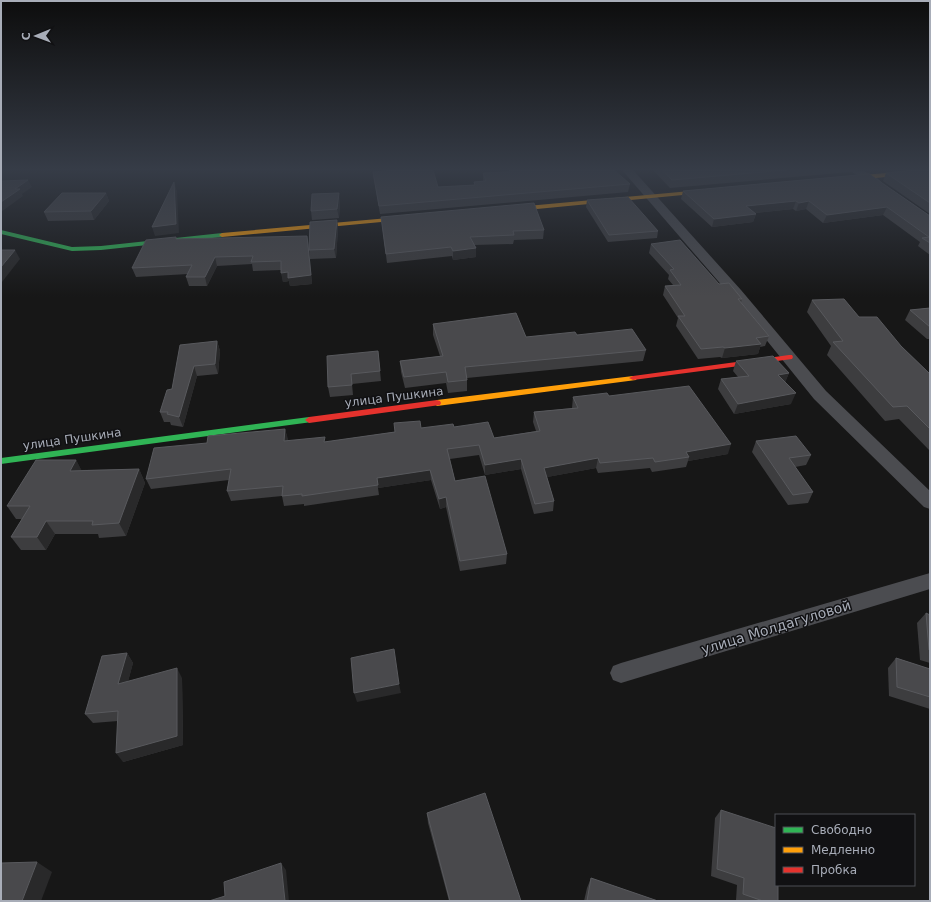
<svg xmlns="http://www.w3.org/2000/svg" width="931" height="902" viewBox="0 0 931 902" font-family="'DejaVu Sans',sans-serif">
  <style>
    .lines { fill: none; stroke-linecap: round; stroke-linejoin: round }
    .street { fill: #4b4c50; fill-rule: evenodd }
    .fast { fill: #30b455; fill-rule: evenodd }
    .slow { fill: #ff9f0a; fill-rule: evenodd }
    .jam { fill: #e5322d; fill-rule: evenodd }
    .wall { fill: #3d3d3f }
    .shaded-wall { fill: #29292a }
    .building { fill: #49494c; stroke: #58595d }
    .labels { text-anchor: middle; dominant-baseline: central; stroke-width: 3; stroke-linejoin: round; paint-order: stroke }
    .street-label { font-size: 12px; fill: #a8adb8; stroke: #111113 }
    .near-street-label { font-size: 14px; fill: #a8adb8; stroke: #111113 }
  </style>
  <rect width="100%" height="100%" fill="#171717"/>
  <g class="lines">
    <g class="street">
      <path d="M622 170H633L741 290 826 391 930 491V509L924 507 814 399 731 296Z"/>
      <path d="M849 170C863 170 875 173 884 185L879 188 875 187Z"/>
      <path d="M930 573V589L621 683 613 680 610 673 613 666 621 663Z"/>
    </g>
    <g class="fast">
      <path d="M1 230 72 247 101 246 222 233 225 235 222 237 101 250 72 251 1 234Z"/>
      <path d="M309 417 313 420 312 422 1 464V458Z"/>
    </g>
    <g class="slow">
      <path d="M918 170H930V173L842 181 839 179 842 177Z"/>
      <path d="M712 189 714 190V192L505 212 502 210 505 208Z"/>
      <path d="M411 216 413 217V219L222 237 219 235 222 233Z"/>
      <path d="M633 376 637 378 636 380 437 406 433 403 437 400Z"/>
    </g>
    <g class="jam">
      <path d="M789 355H792L793 357 792 359 633 380 629 378 633 376Z"/>
      <path d="M437 400 440 401 441 403 440 405 309 423 305 420 309 417Z"/>
    </g>
  </g>
  <g class="wall">
    <path d="M509 170H572L630 184 628 192 380 214 374 180 373 172 438 187 474 185V182L483 181V173L509 172Z"/>
    <path d="M653 170H851L850 172 670 188Z"/>
    <path d="M930 170V214L883 181 886 173Z"/>
    <path d="M869 174 930 216V255L918 246 920 242 883 215 823 223 806 209 796 211 793 209 755 213 756 214 753 222 712 227 681 199 683 191Z"/>
    <path d="M106 193 109 201 94 220 48 221 44 212Z"/>
    <path d="M587 200 658 231 657 238 608 242 586 207Z"/>
    <path d="M340 202 339 218 312 220 311 211Z"/>
    <path d="M381 217 544 230 543 239 514 240 513 244 474 245 476 248V257L453 260 452 256 387 263Z"/>
    <path d="M337 220 338 229 336 258 310 259 309 254 312 284 290 286 289 281 283 282 281 270 253 271 252 264 217 266 207 286H189L186 277 188 274 136 277 132 268 177 239 309 248Z"/>
    <path d="M651 244 719 284 742 299 741 303 769 336 765 346 760 347 758 354 722 358 720 357 698 359 676 326 678 318 663 295 665 286 673 285 668 279 669 275 649 253Z"/>
    <path d="M812 300 859 317 901 346 930 374V451L899 419 885 421 827 355 831 346 807 312Z"/>
    <path d="M930 308V339H927L905 320 910 310Z"/>
    <path d="M433 324 526 337 577 335 646 350 643 361 467 378V391L448 393 446 383 405 388 401 372 400 361 440 356 433 335Z"/>
    <path d="M217 341 220 351 218 374 197 376 183 427 171 425 170 422H164L160 412 172 389Z"/>
    <path d="M378 351 381 381 352 384 353 395 330 397 328 387Z"/>
    <path d="M736 361 789 373 785 382 791 404 734 414 718 389 721 379 738 377 733 371Z"/>
    <path d="M609 396 728 454 688 461 686 467 652 472 650 468 598 473 596 468 547 477 554 501 553 511 534 514 521 469 485 475 479 455 450 459 455 481 507 554 506 564 460 571 446 507 440 509 431 480 378 488 379 495 304 506V504L284 506 282 496 231 501 227 491 229 480 151 489 146 479 207 443 285 429 288 441 325 442 421 428 454 427 494 438 536 431 533 422 534 412 572 408 573 397Z"/>
    <path d="M756 441 811 455 806 465 795 467 813 492 808 503 788 505 752 452Z"/>
    <path d="M76 460 81 470 139 469 145 483 126 536 99 538 98 534H55L46 550H21L11 537 22 519H16L7 506Z"/>
    <path d="M926 613 930 615V663L920 660 917 623Z"/>
    <path d="M127 653 133 663 128 681 182 678 183 745 123 762 118 721 93 723 85 714Z"/>
    <path d="M896 658 930 669V709L889 696 888 668Z"/>
    <path d="M721 810 778 901H739L736 900 737 885 711 876 715 818Z"/>
    <path d="M427 813 521 901H449L428 823Z"/>
    <path d="M591 878 658 901H584L587 888Z"/>
  </g>
  <g class="shaded-wall">
    <path d="M28 180 32 187 22 194 23 196 1 212V202L15 189Z"/>
    <path d="M174 182 177 191 179 233 155 236 152 227Z"/>
    <path d="M106 193 109 201 94 220 91 211Z"/>
    <path d="M339 193 340 202 339 218 337 209Z"/>
    <path d="M796 201 793 209 744 214 746 206Z"/>
    <path d="M809 201 806 209 796 211 799 203Z"/>
    <path d="M887 207 883 215 823 223 827 215Z"/>
    <path d="M756 214 753 222 712 227 714 219Z"/>
    <path d="M337 220 338 229 336 258 334 249Z"/>
    <path d="M307 236 309 245 312 284 290 286 289 281 283 282 281 273Z"/>
    <path d="M476 248V257L453 260V251Z"/>
    <path d="M15 250 20 259 2 282 1 281V267Z"/>
    <path d="M215 257 217 266 207 286 205 277Z"/>
    <path d="M217 341 220 351 218 374 215 364Z"/>
    <path d="M761 344 758 354 722 358 725 348Z"/>
    <path d="M194 366 197 376 183 427 179 417Z"/>
    <path d="M789 373 785 383 778 375Z"/>
    <path d="M796 393 791 404 734 414 738 404Z"/>
    <path d="M285 429 288 439 286 451 284 441Z"/>
    <path d="M731 444 728 454 688 461 689 457 686 452Z"/>
    <path d="M598 458 596 468 542 478 544 468Z"/>
    <path d="M521 459V469L485 475V465Z"/>
    <path d="M76 460 83 473 70 471Z"/>
    <path d="M139 469 145 483 126 536 119 523Z"/>
    <path d="M430 470 431 480 378 488 377 478Z"/>
    <path d="M446 497V507L440 509 439 499Z"/>
    <path d="M46 521 55 534 46 550 37 537Z"/>
    <path d="M127 653 133 663 125 693 118 684Z"/>
    <path d="M177 668 182 678 183 745 123 762 116 753Z"/>
    <path d="M399 684 401 693 357 702 354 693Z"/>
    <path d="M37 862 52 872 41 901H22Z"/>
    <path d="M281 863 286 870 289 901H285Z"/>
  </g>
  <g class="building">
    <path d="M394 170H433L438 187 475 185 474 182 486 181 483 173 510 172 509 170H572V171L577 170H614L630 184 379 206 373 172Z"/>
    <path d="M662 170H786L672 180Z"/>
    <path d="M915 170H930V203L886 173Z"/>
    <path d="M869 174 930 216V243L922 238 929 237 887 207 827 215 809 201 799 203 796 201 746 206 756 214 714 219 683 191Z"/>
    <path d="M28 180 15 189H20L1 202V181Z"/>
    <path d="M174 182 176 224 152 227Z"/>
    <path d="M62 193H106L91 211 44 212Z"/>
    <path d="M339 193 337 209 311 211 312 194Z"/>
    <path d="M628 197 658 231 609 235 587 200Z"/>
    <path d="M534 203 544 230 513 231 514 235 470 237 476 248 453 251 451 247 386 254 381 217Z"/>
    <path d="M337 220 334 249 309 250 310 222Z"/>
    <path d="M307 236 311 275 288 278V272L281 273V261L251 262 253 256 215 257 205 277H186L192 265 132 268 146 240 176 237V239Z"/>
    <path d="M680 240 719 284 729 283 742 299H738L769 336 756 338 761 344 725 348 723 347 701 349 678 316H685L665 286 681 285 670 270 674 269 651 244Z"/>
    <path d="M1 250H15L1 267Z"/>
    <path d="M844 299 859 317H877L901 346 930 374V429L907 406 893 407 833 342 843 341 812 300Z"/>
    <path d="M930 308V327L910 310Z"/>
    <path d="M516 313 526 337 575 332 577 335 632 329 646 350 465 367 467 380 448 382 446 372 404 377 400 361 443 356 433 324Z"/>
    <path d="M217 341 215 364 194 366 179 417 167 414 168 412H160L167 390 172 389 180 345Z"/>
    <path d="M378 351 380 371 351 374 352 385 328 387 327 356Z"/>
    <path d="M773 356 789 373 778 375 796 393 738 404 721 379 749 376 736 361Z"/>
    <path d="M689 386 731 444 686 452 689 457 655 462 653 458 600 463 598 458 544 468 554 501 535 504 521 459 485 465 479 445 447 449 455 481 485 476 507 554 460 561 446 497 439 499 430 470 377 478 378 485 302 496V494L282 496 283 486 227 491 231 469 146 479 154 448 207 443 208 436 285 429 284 441 325 437 324 442 395 432 394 423 420 421 421 428 453 424 454 427 488 422 494 438 540 431 534 412 578 408 573 397 607 393 609 396Z"/>
    <path d="M796 436 811 455 789 458 813 492 793 495 756 441Z"/>
    <path d="M36 460H76L70 471 139 469 119 523 92 525 93 521H46L37 537H11L30 506H7Z"/>
    <path d="M926 613 930 615V651L929 650Z"/>
    <path d="M394 649 399 684 354 693 351 658Z"/>
    <path d="M127 653 118 684 177 668V736L116 753 118 711 85 714 102 656Z"/>
    <path d="M896 658 930 669V697L897 687Z"/>
    <path d="M485 793 521 901H450L427 813Z"/>
    <path d="M721 810 776 828V885H778V901H763L743 894 744 878 717 869Z"/>
    <path d="M37 862 22 901H1V863Z"/>
    <path d="M281 863 285 901H209L225 896 224 882Z"/>
    <path d="M591 878 658 901H587Z"/>
  </g>
  <linearGradient id="sky" x2="0" y2="1"><stop stop-color="#0d0d0d"/><stop offset="0.57" stop-color="#363c47"/><stop offset="1" stop-color="#363c47" stop-opacity="0"/></linearGradient>
  <rect width="931" height="297" fill="url(#sky)"/>
  <g class="labels">
    <g class="street-label">
      <text transform="translate(394 397) rotate(-7)">улица Пушкина</text>
      <text transform="translate(72 439) rotate(-8)">улица Пушкина</text>
    </g>
    <g class="near-street-label">
      <text transform="translate(776 627) rotate(-17)">улица Молдагуловой</text>
    </g>
  </g>
  <rect width="931" height="902" fill="none" stroke="#a8adb8" stroke-width="4"/>
  <rect x="775" y="814" width="140" height="72" fill="#111113" stroke="#4d4f55"/>
  <rect x="783" y="827" width="20" height="6" fill="#30b455" stroke="#4d4f55"/>
  <text x="811" y="834" font-size="12" fill="#a8adb8">Свободно</text>
  <rect x="783" y="847" width="20" height="6" fill="#ff9f0a" stroke="#4d4f55"/>
  <text x="811" y="854" font-size="12" fill="#a8adb8">Медленно</text>
  <rect x="783" y="867" width="20" height="6" fill="#e5322d" stroke="#4d4f55"/>
  <text x="811" y="874" font-size="12" fill="#a8adb8">Пробка</text>
  <g transform="translate(36 36) rotate(269)" stroke="#111113" stroke-width="3" paint-order="stroke">
  <path d="M0-3L7 15L0 10L-7 15Z" fill="#a8adb8"/>
  <text y="-6" font-size="11" font-weight="bold" text-anchor="middle" fill="#a8adb8">С</text>
  </g>
</svg>
